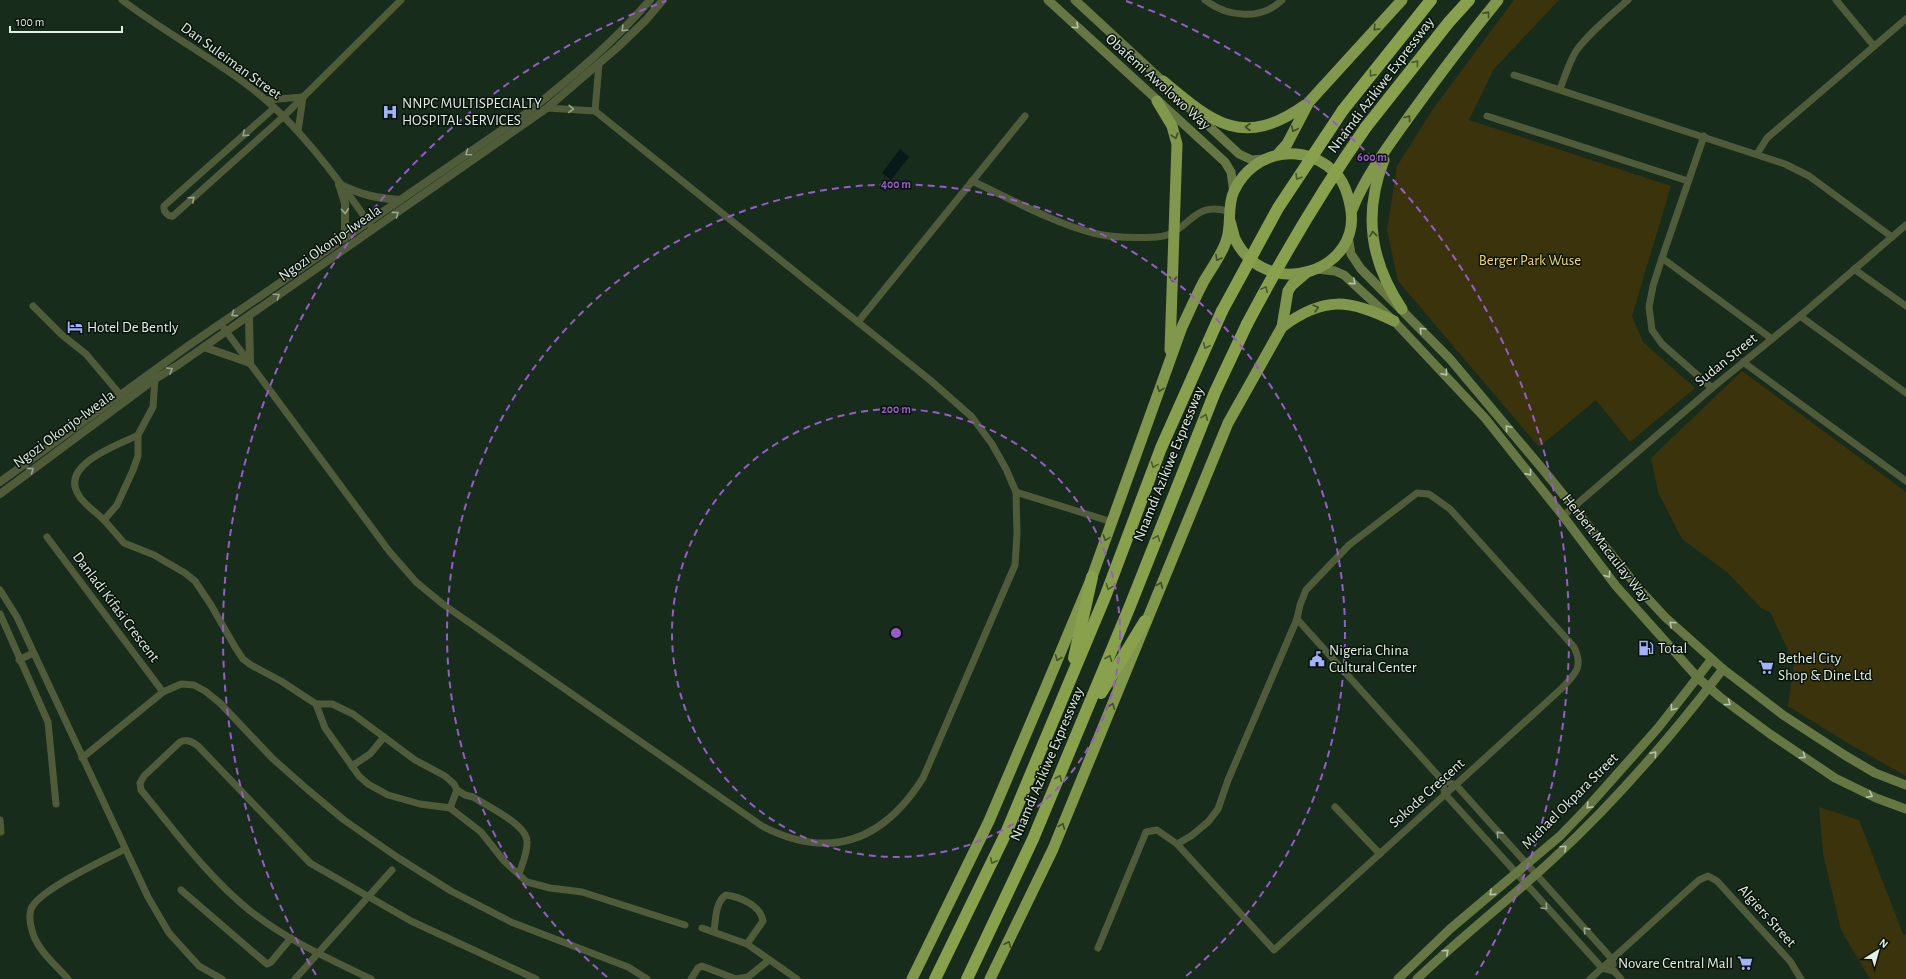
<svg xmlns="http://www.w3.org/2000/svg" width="1906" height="979" viewBox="0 0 1906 979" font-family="'Alegreya Sans',sans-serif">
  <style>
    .green { fill: #3b330b }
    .water { fill: #08191a }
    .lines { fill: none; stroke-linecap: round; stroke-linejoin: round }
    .minor { stroke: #505b3a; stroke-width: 7 }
    .tertiary { stroke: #505b3a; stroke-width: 8 }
    .secondary { stroke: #677743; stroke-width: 9 }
    .trunk { stroke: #81974b; stroke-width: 11 }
    .motorway { stroke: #89a14d; stroke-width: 12 }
    .motorway-bridge { stroke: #89a14d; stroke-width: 12 }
    .oneway { stroke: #3f4e28 }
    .oneway2 { stroke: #b7c5ac }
    .oneway3 { stroke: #99a58f }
    .oneway4 { stroke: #495a2c }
    .ring { fill: none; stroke: #955dc8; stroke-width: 2; stroke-dasharray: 7 5 }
    .labels { text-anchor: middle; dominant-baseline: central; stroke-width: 3; stroke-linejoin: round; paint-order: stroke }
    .street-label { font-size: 15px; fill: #e2efe4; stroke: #09120b }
    .poi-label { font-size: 15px; fill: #e2efe4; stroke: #09120b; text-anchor: start }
    .park-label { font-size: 15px; fill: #f4da5e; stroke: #09120b }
    .centre { fill: #955dc8; stroke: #09120b; stroke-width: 2 }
    .ring-label { font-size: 12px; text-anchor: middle; font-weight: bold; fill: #955dc8; stroke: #09120b; stroke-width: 3; stroke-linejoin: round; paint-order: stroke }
  </style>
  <rect width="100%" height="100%" fill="#182c1b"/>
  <g class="green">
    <path d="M1514 0H1559L1494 69 1469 120 1671 186 1632 316 1643 342 1695 388 1630 442 1596 400 1539 447 1398 281 1387 230 1397 166 1433 109Z"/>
    <path d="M1742 371 1906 492V776L1851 745 1788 706 1794 663 1770 612 1761 608 1728 573 1682 539 1658 492 1651 458Z"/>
    <path d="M1819 807 1859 820 1903 934 1906 935V979H1870L1841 930 1823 853Z"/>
  </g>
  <path class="water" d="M900 149 909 157 891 180 882 173Z"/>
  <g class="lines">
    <g class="minor">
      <path d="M122 0C168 35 223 63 267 101 305 134 342 184 371 226"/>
      <path d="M1205 0C1227 17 1261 21 1282 0"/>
      <path d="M1836 0 1874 46"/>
      <path d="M1514 75 1785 164 1809 176 1892 237"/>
      <path d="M1560 89C1565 76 1569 63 1576 51 1590 32 1610 16 1628 0"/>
      <path d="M266 100 303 97 298 131"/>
      <path d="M274 108 164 206C163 211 168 217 173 216L284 116 401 0"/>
      <path d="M595 111 599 64"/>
      <path d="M1487 116 1688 181"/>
      <path d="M1704 136 1662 258 1653 286 1649 307 1652 330 1662 344 1712 388"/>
      <path d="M1757 154 1767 138 1906 19"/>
      <path d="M972 181C1009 198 1053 223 1093 233 1112 238 1137 238 1157 237 1189 235 1192 198 1230 212"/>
      <path d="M1662 258 1772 339"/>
      <path d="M1854 269 1906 306"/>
      <path d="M33 306 62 335 86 354 123 398"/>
      <path d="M1800 316 1906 393"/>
      <path d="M858 322 1025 116"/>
      <path d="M223 327 389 551 416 582 444 605 762 826C830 861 883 841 923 778L1015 565 1017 534 1016 492 1006 469 992 444 972 417 930 380 595 111 547 108"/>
      <path d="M1743 362 1906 481"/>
      <path d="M155 379 153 407 138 435V456L133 470 117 505 104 520 124 543 154 555 185 573 195 581 211 605 235 647 243 659 251 665 281 681 316 704H332L353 714 415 760 445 776 454 784 457 790 450 808"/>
      <path d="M1016 492 1112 522"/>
      <path d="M1563 516 1712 388 1800 316 1906 225"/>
      <path d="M104 520C96 512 83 504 78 494 60 464 119 445 138 435"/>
      <path d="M47 537 163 692"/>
      <path d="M0 590 17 617 148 897 169 933 199 966 222 979"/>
      <path d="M0 614 48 722 56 804"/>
      <path d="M1297 619 1442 780 1445 794 1602 968 1614 971"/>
      <path d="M19 660 33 653"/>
      <path d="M316 704 325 728 359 776 368 784 388 795 420 804 450 808 481 832 504 861 527 882 550 888 582 892 685 925"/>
      <path d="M82 758 163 692 181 684 194 685 205 691 220 703 272 758 307 789 344 820 397 857 451 891 511 922 628 967 647 979"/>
      <path d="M352 766 370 754 384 737"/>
      <path d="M1442 780 1456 785 1612 959 1613 964"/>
      <path d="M457 790 465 795 473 797C487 806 526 824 527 841 528 852 522 864 519 874"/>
      <path d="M1335 807 1380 854"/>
      <path d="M0 820 1 832"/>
      <path d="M181 890 267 964 271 962 291 938"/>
      <path d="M702 928 747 944 797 979"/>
      <path d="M714 931C716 919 715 902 726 895 741 897 761 906 763 921L747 944"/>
      <path d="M1098 948 1146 832 1157 830 1177 844 1274 950 1561 689C1575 674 1584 668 1574 647L1450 509 1429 494 1417 493 1349 545 1306 590 1300 605 1297 619 1228 780 1218 809 1208 822 1191 836 1177 844"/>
      <path d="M1614 971 1621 979"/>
      <path d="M68 979C56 965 36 949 32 930 30 924 29 916 31 909 38 890 105 860 125 849"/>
      <path d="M295 979 392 870"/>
      <path d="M371 979C329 959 285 939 249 910 207 876 175 831 141 790L140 783 144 776 180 742C187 739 191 741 198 746L310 863 411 921 536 979"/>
      <path d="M691 979 698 968 702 966 736 979 748 977 769 960"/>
      <path d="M1590 979 1699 880 1708 876 1717 881 1790 961 1801 979"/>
    </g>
    <g class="tertiary">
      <path d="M339 184C361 195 376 198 400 200"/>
      <path d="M339 184 345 203V238"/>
      <path d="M204 347 250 363 249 316"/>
      <path d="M0 482 188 346 528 112C572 77 614 42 650 0"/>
      <path d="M0 494 155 379 178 365 547 108 618 47 646 20 663 0"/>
    </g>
    <g class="secondary">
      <path d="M1048 0 1225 162 1231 172 1234 192"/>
      <path d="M1075 0 1167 85"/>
      <path d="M1185 104 1239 154 1252 160 1264 159"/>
      <path d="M1348 236 1351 254 1361 269 1450 359 1545 472 1640 590 1665 617 1723 669 1783 715 1846 756 1875 773 1906 785"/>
      <path d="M1317 269 1335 271 1344 275 1394 321 1485 418 1563 516 1616 586 1698 678 1720 697 1770 734 1835 778 1876 798 1906 809"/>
      <path d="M1398 979 1450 929 1560 836 1586 809 1658 728 1711 660"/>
      <path d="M1417 979C1461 937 1509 900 1553 859 1616 801 1671 737 1723 669"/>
    </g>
    <g class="trunk">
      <path d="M1163 81C1213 123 1243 149 1305 105"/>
      <path d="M1157 101 1172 126 1177 144 1170 350"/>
      <path d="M1278 154 1287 144 1309 102 1402 0"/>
      <path d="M1384 160C1363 214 1370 261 1402 309"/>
      <path d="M1352 210C1366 175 1389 145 1411 114 1439 75 1468 37 1498 0"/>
      <path d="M1282 327C1325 295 1349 300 1394 321"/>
      <path d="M912 979 989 821 1046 687 1092 577 1182 327C1189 312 1196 296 1204 281 1211 269 1220 257 1225 244 1233 227 1226 208 1234 191 1254 148 1309 141 1339 177 1345 185 1348 195 1350 205 1365 272 1266 303 1235 239 1233 233 1232 227 1230 221"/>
      <path d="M990 979 1053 849 1228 423 1282 327 1288 291 1292 285 1306 273"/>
    </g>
    <g class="motorway">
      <path d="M1343 110 1431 0"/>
      <path d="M1366 127 1449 22 1469 0"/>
      <path d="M1074 658 1092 577"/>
      <path d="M1101 693 1145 621"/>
      <path d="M935 979 1006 833 1105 597 1161 448 1222 311"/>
      <path d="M967 979 1033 839 1130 606 1215 392 1247 324"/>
    </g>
    <g class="motorway-bridge">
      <path d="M1222 311 1278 208 1343 110"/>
      <path d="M1247 324C1283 256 1322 190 1366 127"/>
    </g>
  </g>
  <defs><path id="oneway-chevron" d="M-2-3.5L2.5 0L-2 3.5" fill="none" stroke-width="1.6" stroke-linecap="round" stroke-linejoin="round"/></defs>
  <g class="oneway">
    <use href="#oneway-chevron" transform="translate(1487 14) rotate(-51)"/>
    <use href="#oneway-chevron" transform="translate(1376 28) rotate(133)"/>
    <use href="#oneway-chevron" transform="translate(1408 118) rotate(-54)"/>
    <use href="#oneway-chevron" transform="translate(1248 127) rotate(-180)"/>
    <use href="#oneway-chevron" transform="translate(1294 129) rotate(115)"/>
    <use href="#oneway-chevron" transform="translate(1175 136) rotate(74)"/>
    <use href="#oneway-chevron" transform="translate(1373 234) rotate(-96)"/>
    <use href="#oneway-chevron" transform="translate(1218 258) rotate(120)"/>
    <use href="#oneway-chevron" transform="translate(1173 279) rotate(92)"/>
    <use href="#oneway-chevron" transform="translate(1316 308) rotate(-16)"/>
    <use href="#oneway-chevron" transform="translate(1160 389) rotate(110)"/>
    <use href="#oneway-chevron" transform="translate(1106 538) rotate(110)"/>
    <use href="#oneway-chevron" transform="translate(1160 585) rotate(-67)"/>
    <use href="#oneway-chevron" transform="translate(1058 658) rotate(113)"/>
    <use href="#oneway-chevron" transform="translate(1112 706) rotate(-68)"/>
    <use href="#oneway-chevron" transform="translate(1062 826) rotate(-67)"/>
    <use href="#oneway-chevron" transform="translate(1008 944) rotate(-65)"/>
  </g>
  <g class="oneway2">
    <use href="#oneway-chevron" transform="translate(1076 26) rotate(43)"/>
    <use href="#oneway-chevron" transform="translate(1353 282) rotate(41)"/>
    <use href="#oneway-chevron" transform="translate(1422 330) rotate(-134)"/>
    <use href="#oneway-chevron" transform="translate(1445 373) rotate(48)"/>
    <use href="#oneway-chevron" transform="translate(1508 428) rotate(-130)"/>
    <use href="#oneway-chevron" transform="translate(1529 473) rotate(51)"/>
    <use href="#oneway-chevron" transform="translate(1608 575) rotate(53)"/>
    <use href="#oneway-chevron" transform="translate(1672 624) rotate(-137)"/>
    <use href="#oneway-chevron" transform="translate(1728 703) rotate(37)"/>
    <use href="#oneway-chevron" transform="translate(1673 708) rotate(127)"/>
    <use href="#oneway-chevron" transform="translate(1654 754) rotate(-50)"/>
    <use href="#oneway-chevron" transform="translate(1803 756) rotate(34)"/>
    <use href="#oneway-chevron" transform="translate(1870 795) rotate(26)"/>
    <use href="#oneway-chevron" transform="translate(1589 806) rotate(133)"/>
    <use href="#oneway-chevron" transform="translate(1564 848) rotate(-43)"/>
    <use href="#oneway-chevron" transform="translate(1492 893) rotate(139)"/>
    <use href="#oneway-chevron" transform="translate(1446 952) rotate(-42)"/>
  </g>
  <g class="oneway3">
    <use href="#oneway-chevron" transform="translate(624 29) rotate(135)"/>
    <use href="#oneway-chevron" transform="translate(571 109) rotate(4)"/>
    <use href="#oneway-chevron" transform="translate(245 134) rotate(138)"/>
    <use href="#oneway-chevron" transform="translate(468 153) rotate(145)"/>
    <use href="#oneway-chevron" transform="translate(192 199) rotate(-42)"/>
    <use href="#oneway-chevron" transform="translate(345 211) rotate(85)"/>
    <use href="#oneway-chevron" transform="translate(396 214) rotate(-36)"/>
    <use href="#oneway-chevron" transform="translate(277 296) rotate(-35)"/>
    <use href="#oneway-chevron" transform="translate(234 314) rotate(146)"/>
    <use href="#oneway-chevron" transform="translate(170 370) rotate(-30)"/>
    <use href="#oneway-chevron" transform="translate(31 470) rotate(-37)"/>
    <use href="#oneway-chevron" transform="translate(1499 834) rotate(-132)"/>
    <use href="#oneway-chevron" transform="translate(1545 907) rotate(47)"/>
    <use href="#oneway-chevron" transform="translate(1586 930) rotate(-132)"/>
  </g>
  <g class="oneway4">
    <use href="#oneway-chevron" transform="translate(1416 63) rotate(-51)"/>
    <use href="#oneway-chevron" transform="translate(1372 74) rotate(128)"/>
    <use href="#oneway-chevron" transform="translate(1298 177) rotate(122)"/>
    <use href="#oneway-chevron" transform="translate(1265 289) rotate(-62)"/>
    <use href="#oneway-chevron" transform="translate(1206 346) rotate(115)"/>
    <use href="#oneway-chevron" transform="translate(1205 417) rotate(-68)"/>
    <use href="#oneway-chevron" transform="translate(1154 465) rotate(111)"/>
    <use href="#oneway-chevron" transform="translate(1157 538) rotate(-69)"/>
    <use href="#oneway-chevron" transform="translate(1109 587) rotate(111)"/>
    <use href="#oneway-chevron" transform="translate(1109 658) rotate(-68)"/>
    <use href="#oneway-chevron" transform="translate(1059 778) rotate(-67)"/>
    <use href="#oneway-chevron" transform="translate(993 861) rotate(115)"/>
  </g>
  <g class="ring">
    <circle cx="896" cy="633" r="224"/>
    <path d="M607 977A449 449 0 1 1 1185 977"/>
    <path d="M316 975A673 673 0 0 1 666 1M1126 1A673 673 0 0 1 1476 975"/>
  </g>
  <defs>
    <g id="hospital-bare" transform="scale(1.2)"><path d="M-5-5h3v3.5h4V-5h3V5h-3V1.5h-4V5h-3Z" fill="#a3b2fd" stroke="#09120b" stroke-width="2.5" paint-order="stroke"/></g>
    <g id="hotel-bare" transform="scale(1.2)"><path d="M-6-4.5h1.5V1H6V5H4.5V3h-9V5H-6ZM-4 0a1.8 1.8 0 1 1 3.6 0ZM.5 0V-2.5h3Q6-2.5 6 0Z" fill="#a3b2fd" stroke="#09120b" stroke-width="2.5" paint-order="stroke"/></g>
    <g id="fuel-bare" transform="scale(1.2)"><path d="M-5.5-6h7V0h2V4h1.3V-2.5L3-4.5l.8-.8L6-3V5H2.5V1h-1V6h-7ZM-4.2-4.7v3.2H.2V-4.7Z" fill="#a3b2fd" stroke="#09120b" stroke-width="2.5" paint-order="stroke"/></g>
    <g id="civic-bare" transform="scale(1.2)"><path d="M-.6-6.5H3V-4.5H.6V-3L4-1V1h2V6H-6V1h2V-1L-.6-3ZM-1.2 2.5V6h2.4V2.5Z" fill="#a3b2fd" stroke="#09120b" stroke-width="2.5" paint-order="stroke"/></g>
    <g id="supermarket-bare" transform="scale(1.2)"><path d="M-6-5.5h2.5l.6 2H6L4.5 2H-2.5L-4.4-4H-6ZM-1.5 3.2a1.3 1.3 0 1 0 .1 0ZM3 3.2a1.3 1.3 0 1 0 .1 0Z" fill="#a3b2fd" stroke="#09120b" stroke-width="2.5" paint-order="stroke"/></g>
  </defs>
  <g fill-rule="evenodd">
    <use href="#hospital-bare" x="390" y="112"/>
    <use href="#hotel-bare" x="75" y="327"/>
    <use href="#fuel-bare" x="1646" y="648"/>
    <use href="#civic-bare" x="1317" y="659"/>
    <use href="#supermarket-bare" x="1766" y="667"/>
    <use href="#supermarket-bare" x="1745" y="963"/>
  </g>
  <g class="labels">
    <g class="street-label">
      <text transform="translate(231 61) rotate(36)">Dan Suleiman Street</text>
      <text transform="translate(1158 82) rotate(42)">Obafemi Awolowo Way</text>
      <text transform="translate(1381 85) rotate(-53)">Nnamdi Azikiwe Expressway</text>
      <text transform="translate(330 243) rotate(-35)">Ngozi Okonjo-Iweala</text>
      <text transform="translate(1726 360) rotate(-39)">Sudan Street</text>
      <text transform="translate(64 429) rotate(-36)">Ngozi Okonjo-Iweala</text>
      <text transform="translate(1169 464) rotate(-68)">Nnamdi Azikiwe Expressway</text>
      <text transform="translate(1606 548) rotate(52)">Herbert Macaulay Way</text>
      <text transform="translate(116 607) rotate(53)">Danladi Kifasi Crescent</text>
      <text transform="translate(1047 764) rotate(-67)">Nnamdi Azikiwe Expressway</text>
      <text transform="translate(1427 793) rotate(-42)">Sokode Crescent</text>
      <text transform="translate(1570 801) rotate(-45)">Michael Okpara Street</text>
      <text transform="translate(1767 916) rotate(48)">Algiers Street</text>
    </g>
    <g class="poi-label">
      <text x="402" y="103">NNPC MULTISPECIALTY<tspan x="402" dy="17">HOSPITAL SERVICES</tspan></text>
      <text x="87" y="327">Hotel De Bently</text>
      <text x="1658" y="648">Total</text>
      <text x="1329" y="650">Nigeria China<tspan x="1329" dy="17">Cultural Center</tspan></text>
      <text x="1778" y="658">Bethel City<tspan x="1778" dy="17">Shop &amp; Dine Ltd</tspan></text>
      <text x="1733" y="963" text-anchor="end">Novare Central Mall</text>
    </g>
    <g class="park-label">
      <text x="1530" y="260">Berger Park Wuse</text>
    </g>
  </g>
  <circle cx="896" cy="633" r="6" class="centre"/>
  <g class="ring-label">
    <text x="1372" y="161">600 m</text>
    <text x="896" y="188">400 m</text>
    <text x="896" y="413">200 m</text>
  </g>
  <g transform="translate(1878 951) rotate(37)" stroke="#09120b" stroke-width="3" paint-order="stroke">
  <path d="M0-3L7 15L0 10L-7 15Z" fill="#e2efe4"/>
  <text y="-6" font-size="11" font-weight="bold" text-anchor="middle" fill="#e2efe4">N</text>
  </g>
  <path d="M10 26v6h112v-6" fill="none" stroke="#e2efe4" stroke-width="2"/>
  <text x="16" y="26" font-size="12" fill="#e2efe4" stroke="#09120b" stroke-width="3" paint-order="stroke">100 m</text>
</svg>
